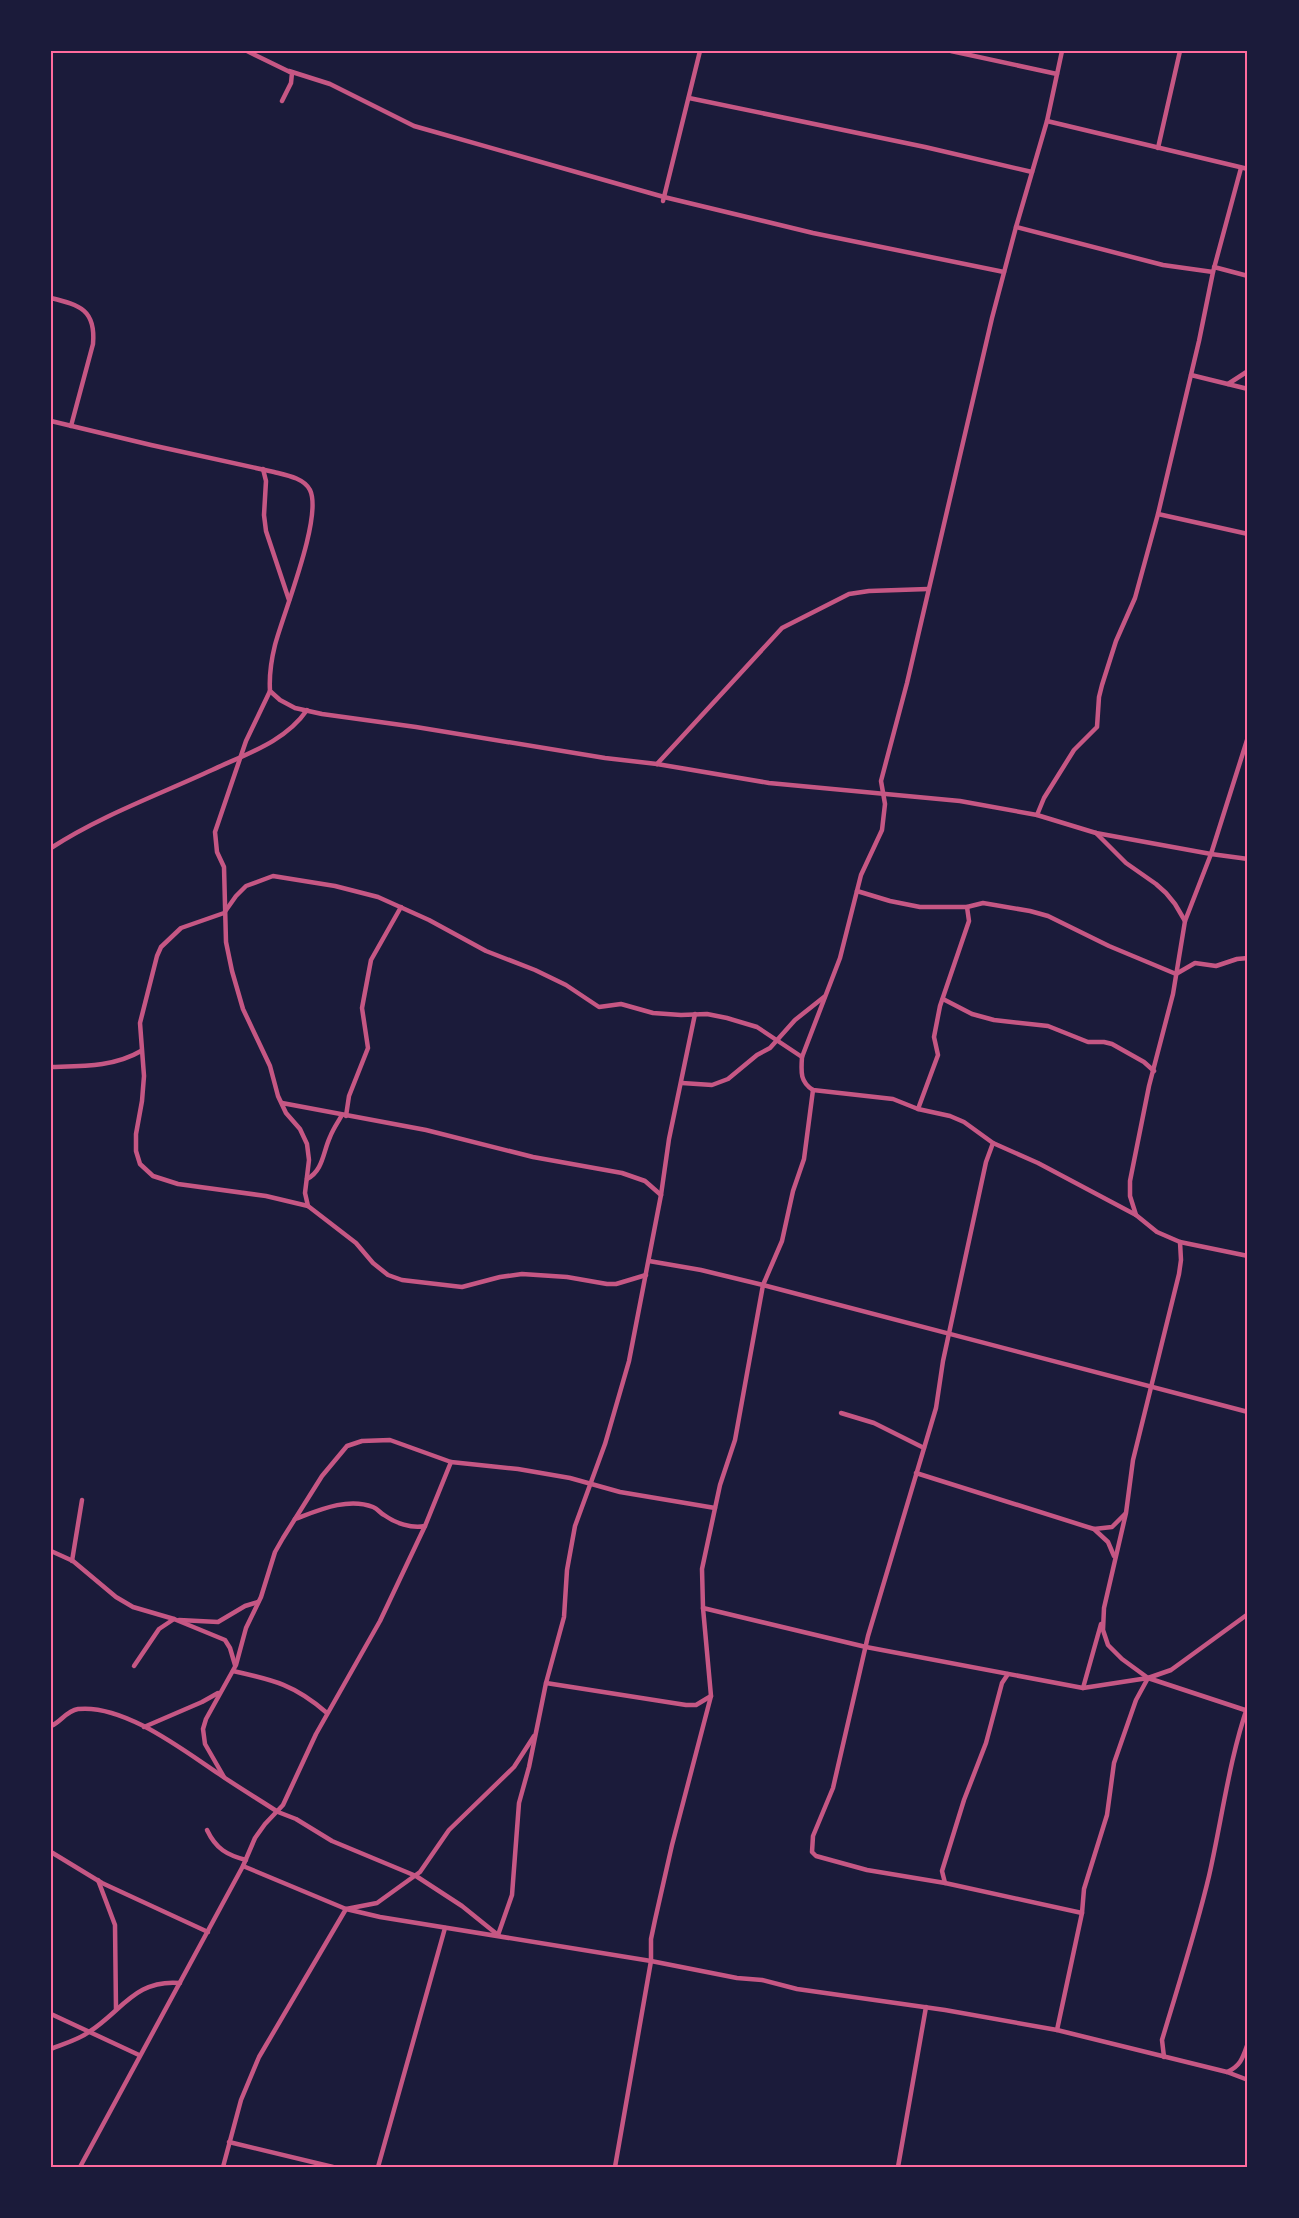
<svg xmlns="http://www.w3.org/2000/svg" width="1299" height="2218" viewBox="0 0 1299 2218" font-family="Roboto,sans-serif">
  <style>
    .lines { fill: none; stroke-linecap: round; stroke-linejoin: round }
    .minor { stroke: #c65784; stroke-width: 4.5 }
    .neatline { fill: none; stroke: #ff6b9d; stroke-width: 2 }
  </style>
  <rect width="100%" height="100%" fill="#1b1b3a"/>
  <g class="lines">
    <g class="minor">
      <path d="M247 51 292 73 291 83 282 101"/>
      <path d="M951 51 1057 74"/>
      <path d="M1062 51 1047 121 1016 227 992 318 907 683 881 781 885 804 882 830 861 875 840 958 802 1057C801 1072 800 1082 813 1090L893 1099 918 1109 950 1116 964 1122 993 1143 1038 1163 1136 1215 1157 1232 1180 1242 1248 1256"/>
      <path d="M289 71 330 84 414 126 664 197 813 233 1004 272"/>
      <path d="M689 98 925 147 1032 172"/>
      <path d="M1047 121 1248 169"/>
      <path d="M1158 148 1180 51"/>
      <path d="M663 201 700 51"/>
      <path d="M1016 227 1163 265 1213 272"/>
      <path d="M1214 267 1248 276"/>
      <path d="M51 298C80 305 96 310 93 344L71 426"/>
      <path d="M1191 375 1248 389"/>
      <path d="M1228 384 1248 371"/>
      <path d="M51 421 151 445 274 472C286 475 304 478 310 490 323 517 283 614 275 645 271 661 269 675 270 691L280 700 295 708 322 714 416 727 605 758 657 764 769 783 960 801 1037 815 1096 833 1211 854 1248 859"/>
      <path d="M263 469 266 481 264 515 266 531 289 600"/>
      <path d="M1158 514 1248 534"/>
      <path d="M270 691 246 741 215 832 217 852 224 867 226 942 232 971 243 1009 270 1066 278 1096 286 1113 300 1129 307 1144 309 1160 305 1193 308 1206 356 1243 373 1263 388 1275 402 1280 462 1287 500 1277 522 1274 567 1277 607 1284H616L646 1275"/>
      <path d="M657 764 782 628 849 594 869 591 928 589"/>
      <path d="M1037 815 1044 798 1074 750 1097 727 1099 697 1102 685 1116 641 1135 598 1158 514 1199 341 1213 272 1241 168"/>
      <path d="M1096 833 1126 863 1156 884 1166 893 1175 904 1185 921"/>
      <path d="M51 848C100 816 158 795 212 770 246 754 285 742 307 710"/>
      <path d="M857 891 890 901 920 907H967L983 903 1030 911 1048 916 1109 946 1176 974 1195 963 1216 966 1237 959 1248 958"/>
      <path d="M943 999 972 1014 994 1020 1048 1026 1088 1042H1104L1112 1044 1144 1062 1154 1071"/>
      <path d="M51 1067C82 1066 114 1067 141 1051"/>
      <path d="M682 1083 712 1085 728 1079 757 1055 770 1048 795 1020 824 997"/>
      <path d="M282 1103 426 1130 533 1157 622 1173 645 1181 661 1195"/>
      <path d="M918 1109 938 1055 934 1037 940 1006 969 921 967 907"/>
      <path d="M346 1116 349 1096 368 1048 362 1008 371 960 401 907"/>
      <path d="M993 1143 986 1162 943 1361 936 1408 868 1636 833 1788 813 1836 812 1852 816 1856 867 1870 945 1883 1082 1913"/>
      <path d="M307 1179C323 1171 323 1152 330 1137 333 1129 338 1122 342 1115"/>
      <path d="M308 1206 266 1196 178 1184 153 1176 140 1164 136 1151V1134L142 1101 144 1076 140 1023 157 956 161 947 181 928 224 913 236 896 246 886 273 876 335 886 378 897 429 920 486 951 535 970 566 985 599 1007 621 1004 653 1013 681 1015 707 1014 727 1018 757 1027 802 1057"/>
      <path d="M1136 1215 1130 1196V1181L1149 1086 1173 994 1185 921 1211 854 1248 737"/>
      <path d="M1180 1242 1181 1260 1179 1274 1133 1460 1126 1513 1104 1608 1103 1630 1108 1645 1122 1659 1148 1678 1248 1711"/>
      <path d="M649 1261 701 1270 763 1285 1248 1412"/>
      <path d="M841 1413 874 1423 924 1448"/>
      <path d="M916 1473 1094 1529 1108 1542 1114 1556"/>
      <path d="M295 1519C319 1510 348 1497 373 1507 378 1509 380 1513 384 1515 395 1523 412 1529 425 1526"/>
      <path d="M1094 1529 1112 1527 1125 1514"/>
      <path d="M51 1551 73 1561 116 1597 133 1607 174 1619 225 1640 230 1648 235 1665"/>
      <path d="M72 1561 82 1500"/>
      <path d="M703 1608 866 1647 1083 1688 1148 1678 1171 1670 1248 1614"/>
      <path d="M179 1620 218 1622 245 1606 258 1602"/>
      <path d="M134 1666 159 1629 174 1619"/>
      <path d="M233 1671C274 1680 295 1685 327 1713"/>
      <path d="M546 1683 686 1705H696L711 1696"/>
      <path d="M1083 1688 1101 1624"/>
      <path d="M51 1726C61 1722 66 1711 78 1709 124 1704 183 1750 219 1774 238 1787 258 1799 278 1812L296 1819 332 1841 416 1876 462 1906 498 1935 512 1895 519 1803 529 1767 546 1683 564 1617 567 1570 575 1526 605 1444 629 1361 661 1195 669 1139 695 1014"/>
      <path d="M144 1727 202 1702 218 1693"/>
      <path d="M224 1777 205 1744 203 1729 206 1719 236 1665 246 1628 261 1597 275 1552 283 1538 322 1476 347 1446 362 1441 390 1440 451 1462 518 1469 570 1478 620 1492 715 1508"/>
      <path d="M207 1830C216 1849 227 1855 246 1860"/>
      <path d="M51 1852 102 1883 208 1932"/>
      <path d="M243 1866 346 1909 380 1917 651 1961 737 1978 762 1980 797 1989 945 2010 1057 2030 1227 2072 1248 2080"/>
      <path d="M98 1880 115 1925 116 2009"/>
      <path d="M945 1883 942 1871 964 1800 986 1743 1002 1683 1008 1674"/>
      <path d="M51 2014 139 2055"/>
      <path d="M1057 2030 1082 1913 1084 1889 1107 1815 1114 1763 1136 1700 1148 1678"/>
      <path d="M51 2049C63 2044 78 2040 89 2032 122 2011 135 1979 180 1983"/>
      <path d="M1164 2057 1162 2040C1178 1986 1196 1931 1209 1876 1222 1819 1229 1760 1248 1705"/>
      <path d="M1227 2072C1241 2066 1243 2057 1248 2043"/>
      <path d="M229 2142 333 2167"/>
      <path d="M80 2167 243 1866 255 1838 265 1824 283 1805 316 1734 380 1621 425 1526 451 1462"/>
      <path d="M223 2167 241 2100 259 2057 346 1909 377 1903 420 1872 449 1830 514 1767 534 1736"/>
      <path d="M378 2167 445 1928"/>
      <path d="M615 2167 651 1961V1939L655 1920 672 1845 711 1696 703 1608 702 1569 720 1485 735 1440 763 1285 782 1241 793 1191 804 1159 813 1090"/>
      <path d="M898 2167 926 2007"/>
    </g>
  </g>
  <rect width="1299" height="2218" fill="none" stroke="#1b1b3a" stroke-width="105"/>
  <rect x="52" y="52" width="1194" height="2114" class="neatline"/>
</svg>
